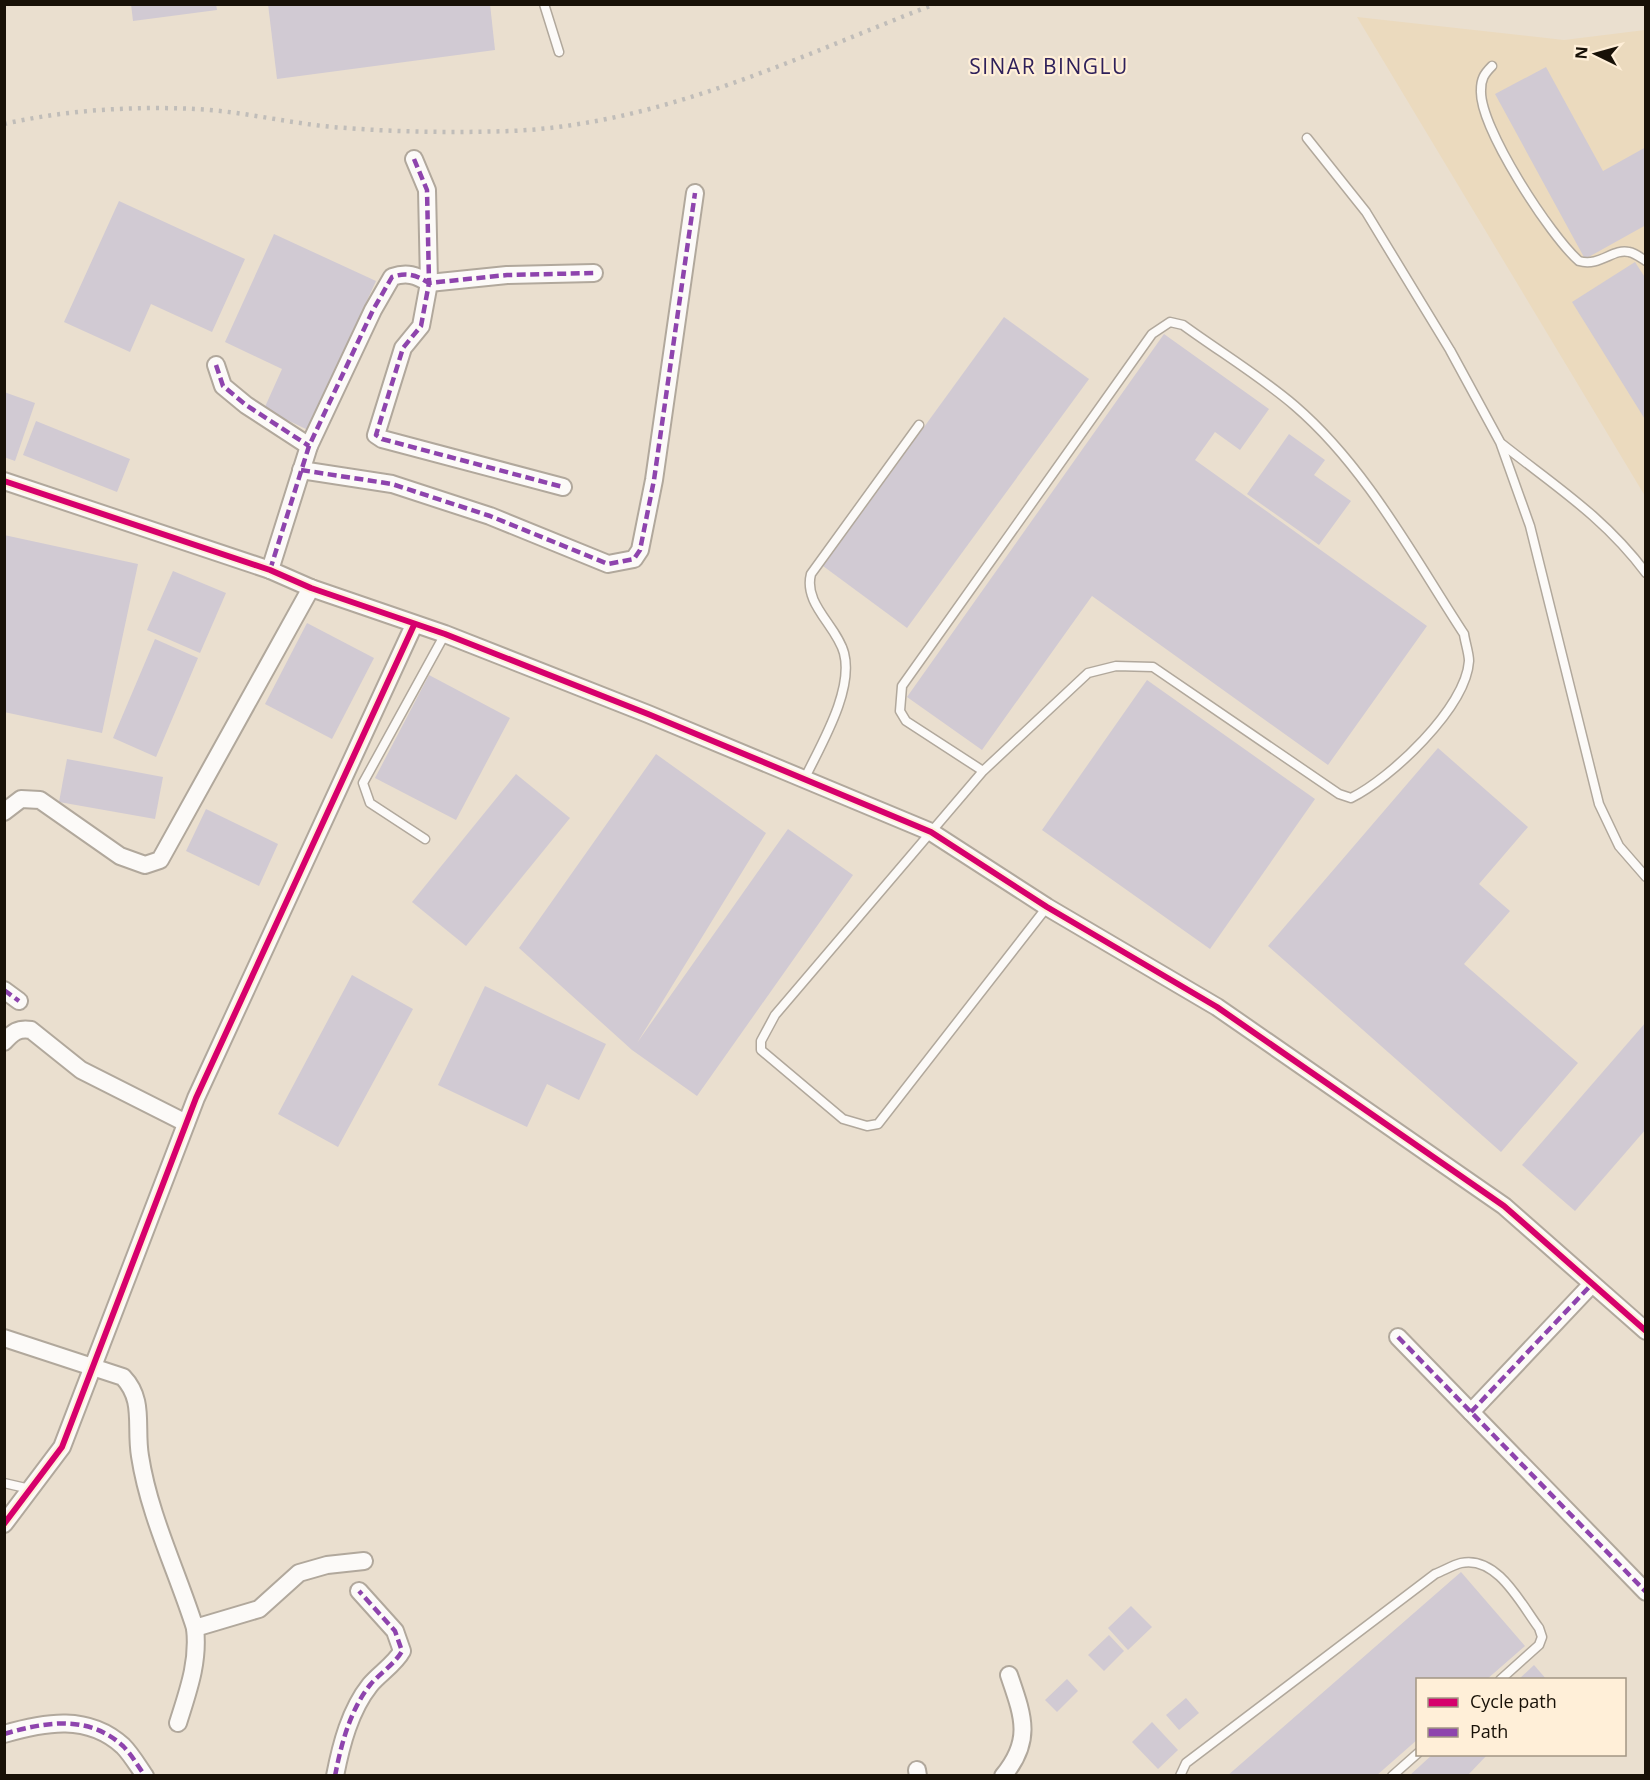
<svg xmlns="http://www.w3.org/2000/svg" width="1650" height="1780" viewBox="0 0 1650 1780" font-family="'Open Sans',sans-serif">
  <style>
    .built { fill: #ebdabe }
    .building { fill: #d1cad3 }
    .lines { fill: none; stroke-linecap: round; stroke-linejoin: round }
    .service-casing { stroke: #b1a89c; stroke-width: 11 }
    .minor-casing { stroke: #b1a89c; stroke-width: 20 }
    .service { stroke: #fcfaf8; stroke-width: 8 }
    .minor { stroke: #fcfaf8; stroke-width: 16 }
    .rail { stroke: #c0bdb9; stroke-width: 4.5; stroke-dasharray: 3 6; stroke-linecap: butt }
    .quiet { stroke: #8e44ad; stroke-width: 4.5; stroke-dasharray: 9 4.5; stroke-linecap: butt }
    .cycleway-casing { stroke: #ffefd8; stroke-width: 10 }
    .cycleway { stroke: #d6006c; stroke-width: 6 }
    .labels { text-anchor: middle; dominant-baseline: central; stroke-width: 4.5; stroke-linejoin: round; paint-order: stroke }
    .quarter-label { font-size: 21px; letter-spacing: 1.5px; fill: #2e205a; stroke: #ffefd8 }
  </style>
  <rect width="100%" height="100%" fill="#eadfcf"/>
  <path class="built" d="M1357 17 1564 40 1645 30V496Z"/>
  <g class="building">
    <path d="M131 4H216L217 10 133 21Z"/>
    <path d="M268 4H490L495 50 277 79Z"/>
    <path d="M1546 67 1603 171 1646 147V225L1585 259 1495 94Z"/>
    <path d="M119 201 245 259 212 332 151 304 130 352 64 322Z"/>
    <path d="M274 234 376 281 308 430 264 409 282 369 225 342Z"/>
    <path d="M1635 262 1646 279V421L1572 302Z"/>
    <path d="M1004 317 1089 379 907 628 823 566Z"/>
    <path d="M1164 334 1269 409 1240 450 1215 432 1195 460 1427 626 1328 765 1092 596 982 750 907 697Z"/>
    <path d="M4 392 35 403 15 461 4 457Z"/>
    <path d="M36 421 130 459 117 492 23 455Z"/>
    <path d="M1289 434 1325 460 1314 475 1351 501 1319 545 1247 494Z"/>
    <path d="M4 535 138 564 102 733 4 712Z"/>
    <path d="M173 571 226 593 200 653 147 630Z"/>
    <path d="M307 623 374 658 332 739 265 704Z"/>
    <path d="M155 639 198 658 156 757 113 738Z"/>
    <path d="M429 675 510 718 456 820 375 778Z"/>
    <path d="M1147 680 1315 799 1210 949 1042 830Z"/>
    <path d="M1438 748 1528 827 1479 884 1510 911 1464 964 1578 1063 1501 1152 1268 946Z"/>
    <path d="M656 754 766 833 637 1043 788 829 853 875 697 1096 632 1050 519 948Z"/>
    <path d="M67 759 163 777 155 819 59 802Z"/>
    <path d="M516 774 570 818 466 946 412 902Z"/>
    <path d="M206 809 278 844 259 886 186 851Z"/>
    <path d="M352 975 413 1009 338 1147 278 1114Z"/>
    <path d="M485 986 606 1044 579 1100 547 1084 527 1127 438 1085Z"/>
    <path d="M1646 1022V1129L1575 1211 1522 1165Z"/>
    <path d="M1461 1572 1525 1646 1486 1680H1418V1739L1376 1776H1227Z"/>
    <path d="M1131 1606 1152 1627 1128 1650 1108 1628Z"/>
    <path d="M1109 1635 1124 1651 1104 1671 1088 1655Z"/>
    <path d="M1534 1665 1547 1680H1518Z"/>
    <path d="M1067 1679 1078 1691 1057 1712 1045 1700Z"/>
    <path d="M1186 1698 1199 1713 1179 1730 1166 1715Z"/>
    <path d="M1152 1722 1178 1750 1158 1769 1132 1742Z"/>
    <path d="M1433 1754H1488L1467 1776H1409Z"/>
  </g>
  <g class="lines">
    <g class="service-casing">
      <g id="service">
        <path d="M544 4 559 52"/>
        <path d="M1492 66C1484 74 1481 79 1481 90 1479 127 1551 237 1579 261 1600 267 1613 248 1629 252 1635 253 1641 258 1646 261"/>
        <path d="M1307 138 1366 212 1450 350 1500 442 1530 526 1599 804 1619 846 1646 877"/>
        <path d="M1502 444C1555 486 1604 517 1646 573"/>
        <path d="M983 771 906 721 900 711 902 686 1152 334 1170 322 1183 325C1220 352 1260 376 1295 406 1366 467 1413 556 1464 634 1465 642 1469 653 1469 661 1466 708 1390 779 1351 798L1339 794 1153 667 1116 666 1088 673 983 771 775 1015 761 1041V1050L843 1119 867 1126 878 1124 1047 907"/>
        <path d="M804 780C820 746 854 691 844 653 837 626 803 604 811 574L919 425"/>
        <path d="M425 839 370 803 363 783 445 634"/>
        <path d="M4 1483 30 1489"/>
        <path d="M1180 1776 1186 1763 1435 1574C1443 1571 1453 1565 1461 1563 1497 1555 1521 1604 1539 1628L1542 1637 1539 1645 1500 1680"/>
        <path d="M1392 1776 1418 1753"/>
      </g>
    </g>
    <g class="minor-casing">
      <g id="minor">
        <path d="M414 159 427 190 429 283 421 326 403 348 376 435 382 439 563 487"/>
        <path d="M216 365 223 386 246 405 309 446"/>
        <path d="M301 470 392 484 490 516 608 564 634 559 640 550 654 480 695 193"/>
        <path d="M4 481 270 570 311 588 445 634 648 714 931 832 1047 907 1217 1007 1504 1206 1646 1331"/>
        <path d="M270 570 309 446 373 310 392 277C407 272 416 275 429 283L507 275 594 273"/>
        <path d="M4 812 21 799 40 800 120 856 145 865 160 860 311 588"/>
        <path d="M4 990 19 1001"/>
        <path d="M4 1042C13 1032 18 1028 31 1030L81 1070 186 1123"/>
        <path d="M1398 1337 1646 1592"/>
        <path d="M4 1338 123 1377C145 1400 135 1426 140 1456 149 1515 177 1571 195 1628 199 1662 188 1691 178 1723"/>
        <path d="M1471 1412 1592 1284"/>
        <path d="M4 1524 62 1447 196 1098 414 625"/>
        <path d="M195 1628 259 1609 299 1573 327 1565 364 1561"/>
        <path d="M4 1734C45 1722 88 1714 123 1746 131 1754 138 1766 145 1776"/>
        <path d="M917 1770 918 1776"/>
        <path d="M335 1776C341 1745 350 1710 370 1685 379 1674 395 1664 402 1651L395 1631 359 1591"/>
        <path d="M1003 1776C1033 1740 1023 1716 1009 1675"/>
      </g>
    </g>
    <use href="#service" class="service"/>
    <use href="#minor" class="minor"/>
    <path class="rail" d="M4 124C65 110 133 106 195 109 241 111 287 123 333 127 392 132 451 133 510 131 660 125 797 57 935 4"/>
    <g class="quiet">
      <path d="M414 159 427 190 429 283 421 326 403 348 376 435 382 439 563 487"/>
      <path d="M216 365 223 386 246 405 309 446"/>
      <path d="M301 470 392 484 490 516 608 564 634 559 640 550 654 480 695 193"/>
      <path d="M270 570 309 446 373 310 392 277C407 272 416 275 429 283L507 275 594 273"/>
      <path d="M4 990 19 1001"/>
      <path d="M1398 1337 1646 1592"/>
      <path d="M1471 1412 1592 1284"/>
      <path d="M4 1734C45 1722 88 1714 123 1746 131 1754 138 1766 145 1776"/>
      <path d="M335 1776C341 1745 350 1710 370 1685 379 1674 395 1664 402 1651L395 1631 359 1591"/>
    </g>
    <g class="cycleway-casing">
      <g id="cycleway">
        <path d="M4 481 270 570 311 588 445 634 648 714 931 832 1047 907 1217 1007 1504 1206 1646 1331"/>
        <path d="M4 1524 62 1447 196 1098 414 625"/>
      </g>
    </g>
    <use href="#cycleway" class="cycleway"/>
  </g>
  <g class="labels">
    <g class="quarter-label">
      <text x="1049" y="66">SINAR BINGLU</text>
    </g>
  </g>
  <rect width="1650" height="1780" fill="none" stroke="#181107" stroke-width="12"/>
  <rect x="1416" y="1678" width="210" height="78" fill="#ffefd8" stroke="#a39684" stroke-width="1.5"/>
  <rect x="1428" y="1698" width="30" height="9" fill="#d6006c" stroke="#a39684" stroke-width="1.5"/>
  <text x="1470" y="1708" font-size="18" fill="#181107">Cycle path</text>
  <rect x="1428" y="1728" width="30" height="9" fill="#8e44ad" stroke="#a39684" stroke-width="1.5"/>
  <text x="1470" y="1738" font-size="18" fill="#181107">Path</text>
  <g transform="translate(1596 54) rotate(275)" stroke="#ffefd8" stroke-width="4.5" paint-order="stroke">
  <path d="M0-4.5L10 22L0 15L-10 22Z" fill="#181107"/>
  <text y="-9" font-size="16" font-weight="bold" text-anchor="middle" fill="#181107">N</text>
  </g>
</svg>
